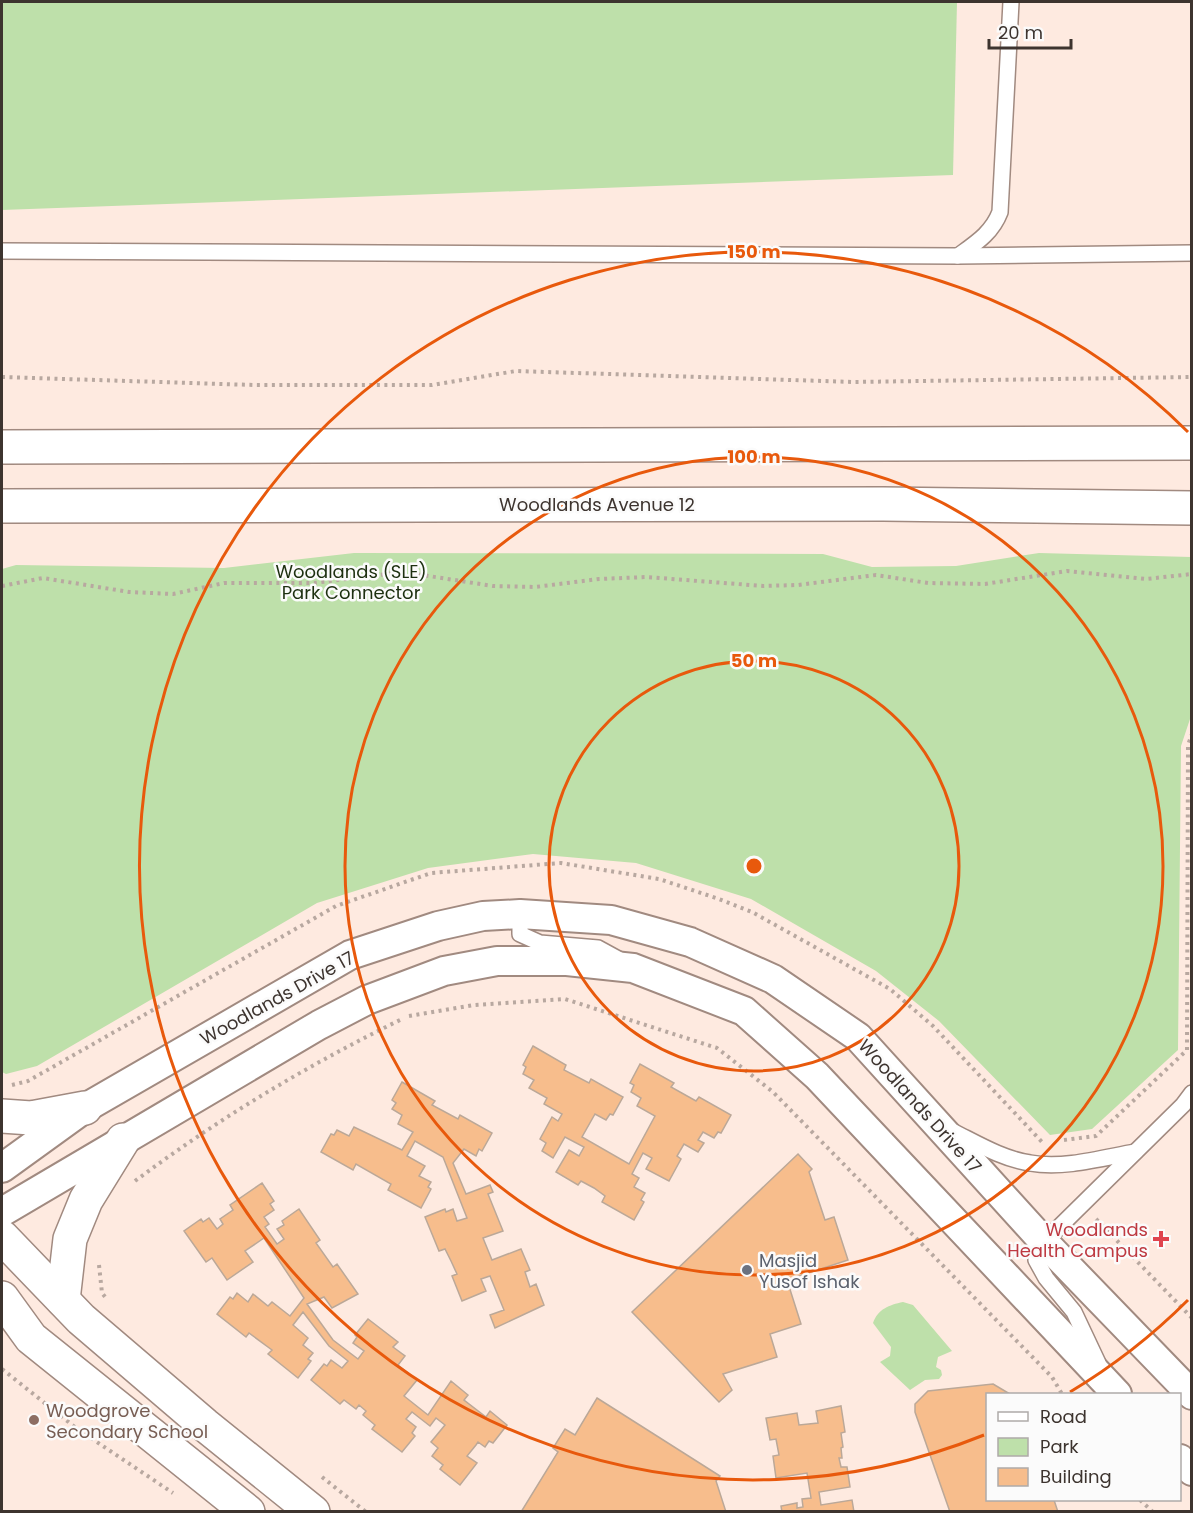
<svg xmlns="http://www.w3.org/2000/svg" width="1193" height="1513" viewBox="0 0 1193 1513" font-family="Poppins,sans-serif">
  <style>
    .green { fill: #bee0aa }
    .building { fill: #f7bd8c; stroke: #bba898; stroke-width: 1.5 }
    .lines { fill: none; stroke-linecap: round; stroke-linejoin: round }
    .lane-casing { stroke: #a18a80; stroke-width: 18 }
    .street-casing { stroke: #a18a80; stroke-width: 32 }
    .secondary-casing { stroke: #a18a80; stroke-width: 36 }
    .primary-casing { stroke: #a18a80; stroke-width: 36 }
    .path { stroke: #b8a8a0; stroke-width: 4; stroke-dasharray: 3 4.5; stroke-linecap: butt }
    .lane { stroke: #fff; stroke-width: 15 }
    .street { stroke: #fff; stroke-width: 28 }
    .secondary { stroke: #fff; stroke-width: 33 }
    .primary { stroke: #fff; stroke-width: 33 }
    .ring { fill: none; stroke: #e8590c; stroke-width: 3 }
    .health-dot { fill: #e0444e; stroke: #fbfbfb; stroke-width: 2 }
    .worship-dot { fill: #6b7280; stroke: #fbfbfb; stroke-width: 2 }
    .education-dot { fill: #8d6e63; stroke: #fbfbfb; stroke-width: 2 }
    .labels { text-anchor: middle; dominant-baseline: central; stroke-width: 5; stroke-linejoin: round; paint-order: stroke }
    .street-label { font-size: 18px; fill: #3d342f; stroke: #fbfbfb }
    .park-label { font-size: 18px; fill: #1d3010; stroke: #fbfbfb }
    .health-label { font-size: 18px; fill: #be3a42; stroke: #fbfbfb; text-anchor: end }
    .worship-label { font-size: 18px; fill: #5b616d; stroke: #fbfbfb; text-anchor: start }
    .education-label { font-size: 18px; fill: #785e54; stroke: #fbfbfb; text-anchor: start }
    .centre { fill: #e8590c; stroke: #fbfbfb; stroke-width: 3 }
    .ring-label { font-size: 18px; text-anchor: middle; font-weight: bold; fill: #e8590c; stroke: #fbfbfb; stroke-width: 5; stroke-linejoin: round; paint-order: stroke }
  </style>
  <rect width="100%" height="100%" fill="#feeae0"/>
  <g class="green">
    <path d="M2 2H957L953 175 2 210Z"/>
    <path d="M354 553 823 554 872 567 956 566 1039 553 1191 557V716L1181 746 1178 1050 1092 1129 1050 1135 939 1021 876 971 751 899 636 863 533 854 428 868 317 903 37 1066 6 1074 2 1072V569L16 565 224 568Z"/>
    <path d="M903 1302 913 1305 952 1351 938 1357 936 1367 941 1370 942 1375 939 1379 925 1380 910 1390 880 1362 890 1356 891 1347 873 1323C878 1309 889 1305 903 1302Z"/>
  </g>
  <g class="building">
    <path d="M533 1046 566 1065 564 1070 589 1083 591 1079 623 1097 613 1115 610 1114 606 1120 595 1114 582 1137 629 1164 655 1116 637 1106 641 1098 631 1092 634 1085 630 1083 640 1064 674 1083 671 1087 696 1101 699 1097 731 1115 721 1133 718 1132 714 1138 703 1132 698 1140 704 1143 698 1152 684 1144 677 1156 681 1159 669 1181 646 1169 652 1158 643 1153 632 1174 639 1178 634 1187 645 1193 641 1200 644 1202 634 1220 602 1202 605 1196 594 1188 581 1181 578 1185 556 1172 569 1150 579 1156 584 1147 565 1137 553 1158 542 1151 546 1143 540 1139 552 1117 558 1121 562 1114 544 1104 547 1098 529 1088 534 1080 523 1074 526 1067 523 1065Z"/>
    <path d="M402 1082 435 1101 432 1105 458 1119 460 1115 492 1133 482 1151 479 1149 476 1156 464 1149 453 1163 466 1194 490 1185 493 1192 488 1194 503 1231 483 1238 492 1260 521 1249 530 1270 525 1272 530 1287 536 1284 544 1305 495 1328 490 1315 504 1310 490 1276 481 1279 486 1291 462 1301 452 1276 457 1274 451 1261 445 1249 439 1251 425 1217 445 1209 446 1212 453 1209 457 1221 467 1218 443 1157 415 1141 407 1156 425 1166 419 1176 431 1182 428 1187 431 1189 421 1208 388 1190 391 1184 356 1164 353 1170 321 1152 331 1134 334 1135 337 1130 349 1136 354 1127 402 1150 413 1132 398 1124 402 1115 392 1109 396 1103 392 1100Z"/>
    <path d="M798 1154 812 1169 809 1172 825 1220 834 1217 848 1260 787 1280 801 1324 770 1334 777 1357 723 1374 732 1390 719 1402 632 1312Z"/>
    <path d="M262 1183 274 1201 270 1204 274 1210 264 1217 269 1224 265 1227 277 1244 284 1239 277 1229 284 1225 282 1221 299 1209 320 1240 316 1243 333 1267 337 1264 358 1294 332 1308 324 1297 307 1304 333 1340 358 1359 364 1351 353 1343 357 1337 355 1335 368 1319 398 1342 393 1347 405 1356 398 1365 417 1380 404 1396 428 1415 451 1381 468 1395 464 1400 486 1417 490 1411 507 1425 493 1443 489 1441 485 1447 478 1442 476 1445 467 1456 477 1463 460 1485 440 1469 443 1465 432 1456 438 1448 431 1442 445 1425 436 1418 430 1426 412 1412 406 1419 416 1427 412 1433 415 1436 402 1452 372 1429 375 1425 363 1415 366 1411 359 1405 356 1409 344 1400 340 1404 311 1380 324 1364 327 1366 331 1360 342 1368 348 1361 329 1346 303 1312 293 1325 308 1338 303 1345 313 1353 308 1359 311 1361 298 1378 268 1354 272 1350 249 1333 246 1337 217 1314 230 1297 233 1299 237 1293 248 1302 253 1294 268 1306 272 1302 290 1316 304 1298 264 1238 245 1251 253 1262 227 1280 212 1258 206 1262 184 1231 201 1219 203 1222 209 1218 217 1229 223 1224 220 1219 233 1210 230 1205Z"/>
    <path d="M993 1384 1010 1394H988V1500H1054L1058 1512H950L915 1412V1404L928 1391Z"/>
    <path d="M597 1398 720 1476 716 1481 726 1512H521L558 1452 553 1448 565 1429 575 1435Z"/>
    <path d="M841 1406 845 1432 841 1433 843 1447 841 1448 842 1458H839L841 1467H847L850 1487 819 1492 821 1505 852 1500 854 1512H782L781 1506 797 1503V1508L803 1507 802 1499 811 1498 807 1473 776 1478 773 1456 779 1455 776 1439 770 1440 766 1418 797 1413 799 1425 818 1423 816 1411Z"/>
  </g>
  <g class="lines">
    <g class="lane-casing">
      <g id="lane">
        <path d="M2 251 958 256 1192 253"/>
        <path d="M958 256C976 243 992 233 1000 212L1011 2"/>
        <path d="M520 914V934L540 943 598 948 620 960"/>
        <path d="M954 1132C978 1144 1003 1159 1030 1163 1064 1169 1102 1158 1135 1152"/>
        <path d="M1098 1363 1074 1312 1046 1278 1036 1260 1044 1242 1183 1105 1192 1093"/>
      </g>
    </g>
    <g class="street-casing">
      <g id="street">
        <path d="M2 1168 85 1108 350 955 438 926 483 916 520 914 611 920 690 942 773 979 858 1037 1044 1242 1192 1395"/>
        <path d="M2 1212 319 1025 367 1000 444 971 497 961H567L633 968 744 1011 817 1076 1117 1394"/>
        <path d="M1180 1459 1192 1471"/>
      </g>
    </g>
    <g class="secondary-casing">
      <g id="secondary">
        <path d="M2 1116 31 1118 85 1108"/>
        <path d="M2 1237 81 1319 205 1425 313 1512"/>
        <path d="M2 1298 31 1338 248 1512"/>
        <path d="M63 1300 70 1239 86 1200 123 1140"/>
      </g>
    </g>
    <g class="primary-casing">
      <g id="primary">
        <path d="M2 447 1192 443"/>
        <path d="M2 506 883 504 1192 508"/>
      </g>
    </g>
    <g class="path">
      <path d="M2 377 254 385H432L516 371 853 382 1192 377"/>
      <path d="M2 586 43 578 129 592 173 594 224 583H314L403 572 493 586 535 587 599 579 647 577 763 586 798 585 876 575 928 583 985 584 1067 571 1146 579 1192 574"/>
      <path d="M409 1016 474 1005 565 999 717 1048 773 1092 1052 1377 1062 1394"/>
      <path d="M12 1085 28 1081 336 906 431 873 561 863 659 879 719 899 752 912 890 989 933 1026 1043 1143"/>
      <path d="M1064 1140 1096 1136 1187 1050 1188 745 1192 734"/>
      <path d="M135 1181C218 1119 306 1066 400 1020"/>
      <path d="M1096 1219 1192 1318"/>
      <path d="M99 1265 102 1293 106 1298"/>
      <path d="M2 1369 76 1428 173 1493"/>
      <path d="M322 1477 366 1512"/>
      <path d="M1140 1500 1153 1512"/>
    </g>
    <use href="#lane" class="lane"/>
    <use href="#street" class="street"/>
    <use href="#secondary" class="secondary"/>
    <use href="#primary" class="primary"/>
  </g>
  <g class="ring">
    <circle cx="754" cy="866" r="205"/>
    <circle cx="754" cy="866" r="409"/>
    <path d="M1188 1300A614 614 0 0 1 1070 1392M984 1435A614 614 0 1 1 1188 432"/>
  </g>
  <path class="health-dot" d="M1158 1230h6v6h6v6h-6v6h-6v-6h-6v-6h6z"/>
  <circle class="worship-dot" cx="747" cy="1270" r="6"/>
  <circle class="education-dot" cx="34" cy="1420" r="6"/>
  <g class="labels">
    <g class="street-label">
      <text x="597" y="504">Woodlands Avenue 12</text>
      <text transform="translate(277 998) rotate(-29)">Woodlands Drive 17</text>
      <text transform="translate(920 1106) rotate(48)">Woodlands Drive 17</text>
    </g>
    <g class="park-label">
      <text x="351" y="571">Woodlands (SLE)<tspan x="351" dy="21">Park Connector</tspan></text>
    </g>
    <g class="health-label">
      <text x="1148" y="1229">Woodlands<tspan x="1148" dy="21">Health Campus</tspan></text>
    </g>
    <g class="worship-label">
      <text x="759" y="1260">Masjid<tspan x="759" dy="21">Yusof Ishak</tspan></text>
    </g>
    <g class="education-label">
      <text x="46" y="1410">Woodgrove<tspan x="46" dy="21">Secondary School</tspan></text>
    </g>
  </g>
  <circle cx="754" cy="866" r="9" class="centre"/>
  <g class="ring-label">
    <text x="754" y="258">150 m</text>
    <text x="754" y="463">100 m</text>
    <text x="754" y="667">50 m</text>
  </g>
  <rect width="1193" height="1513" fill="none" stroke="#3d342f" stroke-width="6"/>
  <rect x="986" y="1393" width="195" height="108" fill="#fbfbfb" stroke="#afaba9" stroke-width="1.5"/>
  <rect x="998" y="1412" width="30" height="9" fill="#ffffff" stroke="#afaba9" stroke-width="1.5"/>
  <text x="1040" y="1423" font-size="18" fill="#3d342f">Road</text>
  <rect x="998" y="1438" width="30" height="18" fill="#bee0aa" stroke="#afaba9" stroke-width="1.5"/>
  <text x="1040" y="1453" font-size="18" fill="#3d342f">Park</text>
  <rect x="998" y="1468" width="30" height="18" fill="#f7bd8c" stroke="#afaba9" stroke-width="1.5"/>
  <text x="1040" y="1483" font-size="18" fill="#3d342f">Building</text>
  <path d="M989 39v9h82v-9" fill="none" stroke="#3d342f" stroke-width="3"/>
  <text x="998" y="39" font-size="18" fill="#3d342f" stroke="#fbfbfb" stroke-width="4.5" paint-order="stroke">20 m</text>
</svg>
